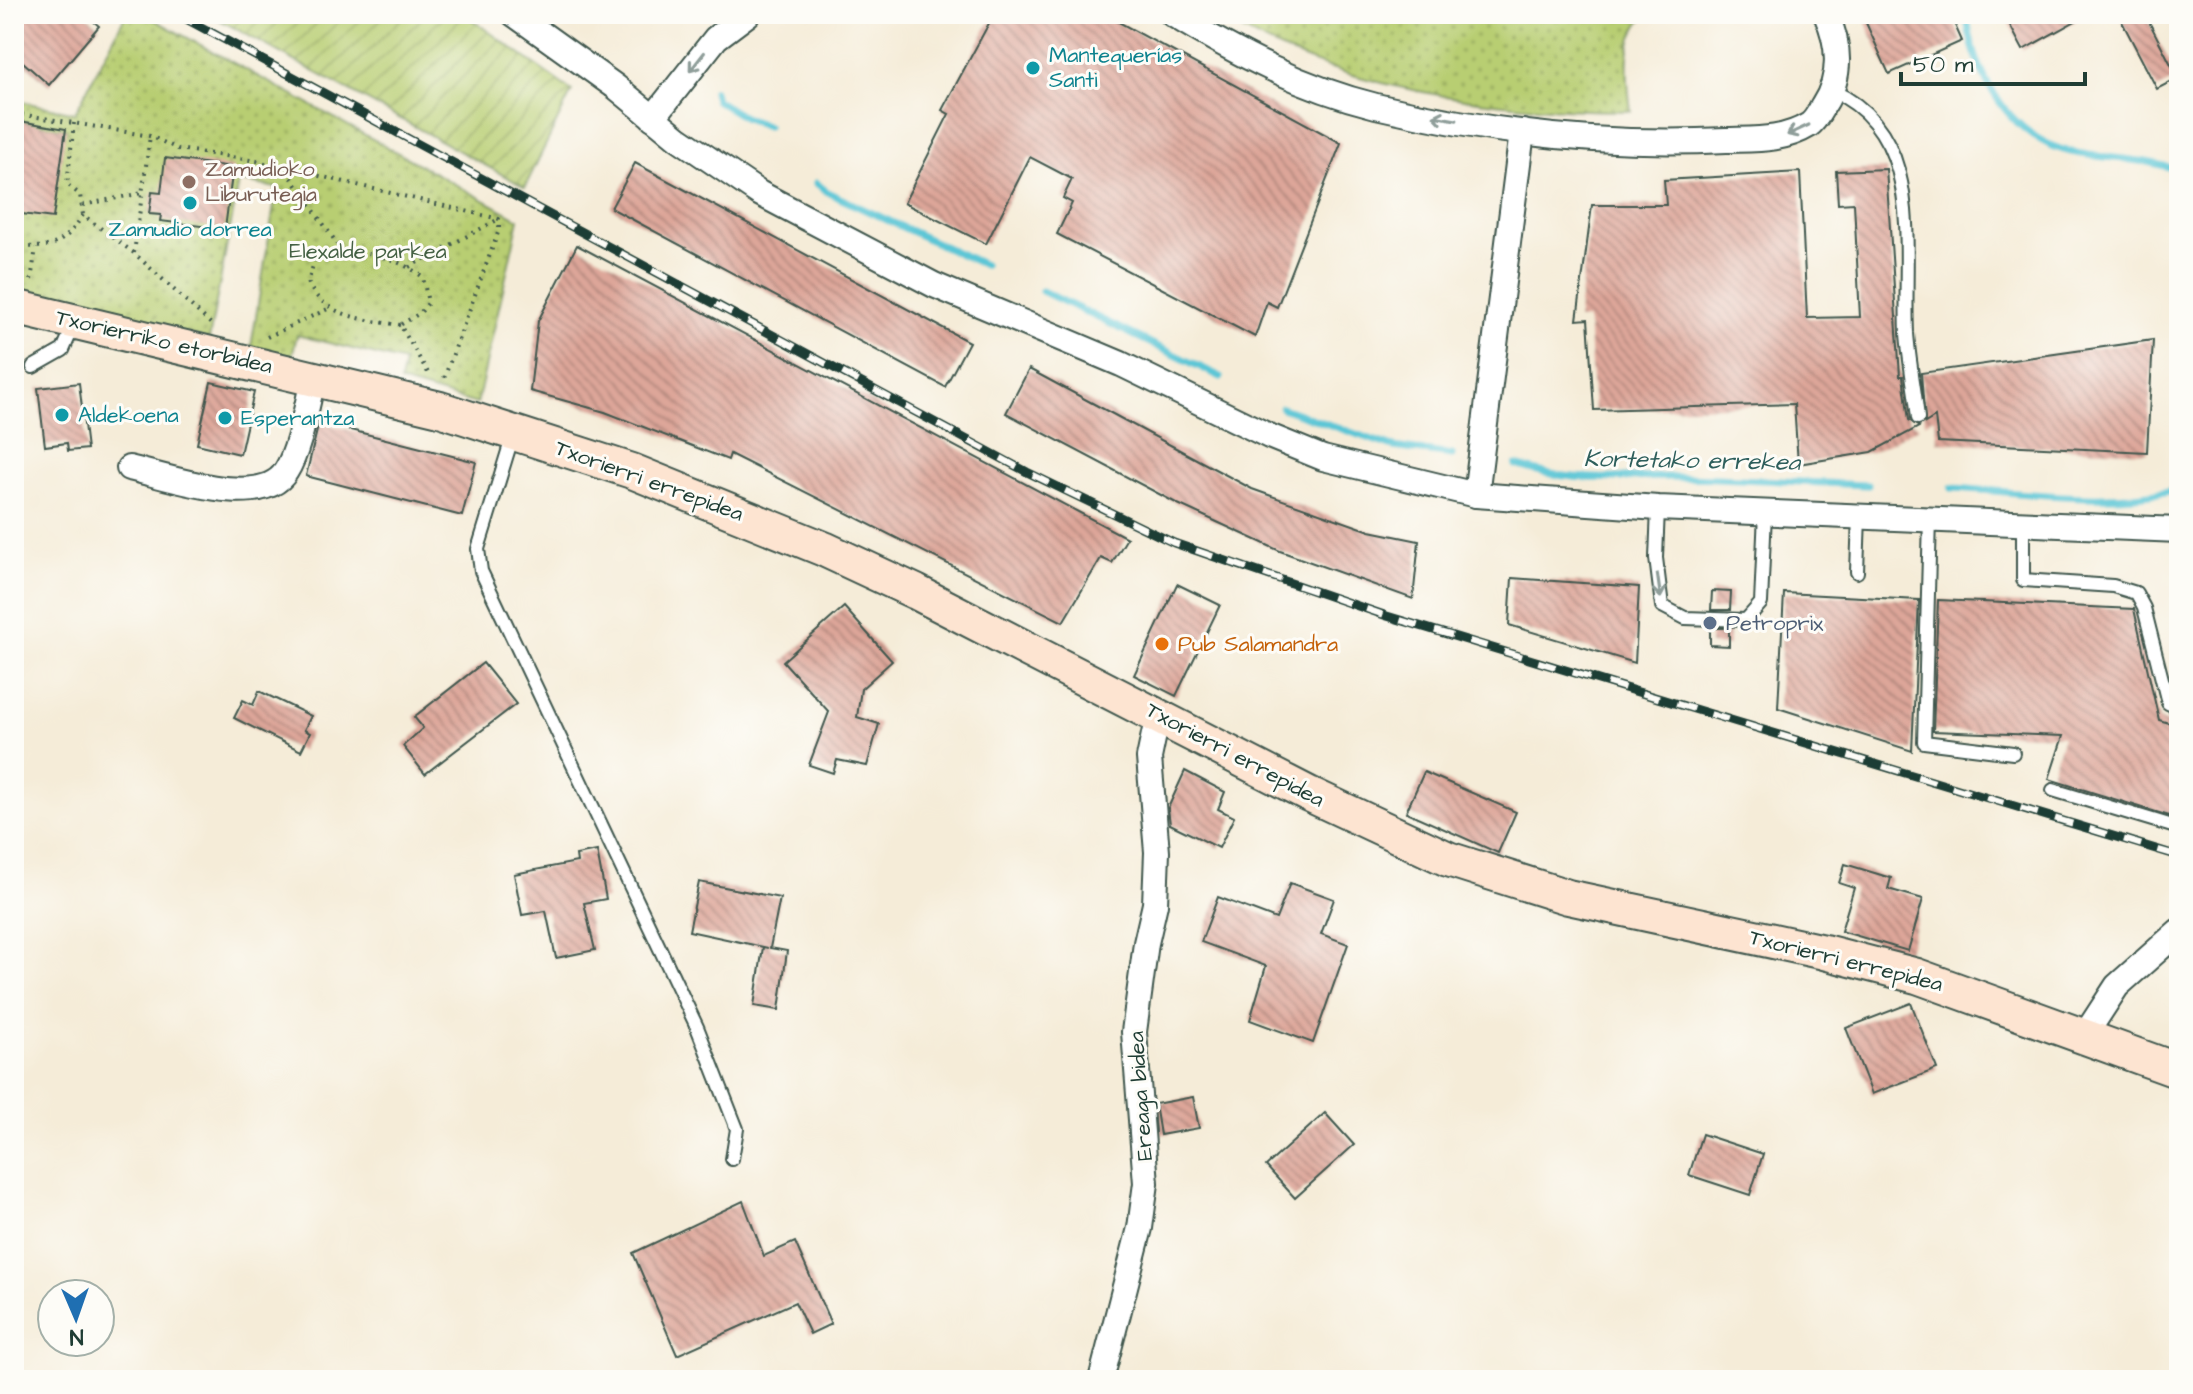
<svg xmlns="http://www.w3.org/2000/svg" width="2193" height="1394" viewBox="0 0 2193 1394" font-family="'Architects Daughter',sans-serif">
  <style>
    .grass { fill: url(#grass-dots); stroke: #6c8653; stroke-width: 2 }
    .garden { fill: url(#garden-furrows); stroke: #6c8653; stroke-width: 2 }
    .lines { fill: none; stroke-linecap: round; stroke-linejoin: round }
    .stream { stroke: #5bc6d6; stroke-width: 7 }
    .building { fill: url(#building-back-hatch) }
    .lane-casing { stroke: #3f574d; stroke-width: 16 }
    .street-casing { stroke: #3f574d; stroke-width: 28 }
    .secondary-casing { stroke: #3f574d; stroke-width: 38 }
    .path { stroke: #3f574d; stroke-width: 4; stroke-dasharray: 2 6; stroke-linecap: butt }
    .lane { stroke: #fff; stroke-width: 12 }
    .street { stroke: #fff; stroke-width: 24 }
    .secondary { stroke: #fde4d1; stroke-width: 34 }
    .rail-casing { stroke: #1f3d34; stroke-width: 9 }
    .rail { stroke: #fdfcf7; stroke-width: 6; stroke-dasharray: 18; stroke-linecap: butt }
    .oneway { stroke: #8f9e9a }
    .culture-dot { fill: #0f9aa8; stroke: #fdfcf7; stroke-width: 3 }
    .education-dot { fill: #8d6e63; stroke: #fdfcf7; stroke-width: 3 }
    .service-dot { fill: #5c6f8a; stroke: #fdfcf7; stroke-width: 3 }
    .food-dot { fill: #e8710a; stroke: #fdfcf7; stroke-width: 3 }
    .labels { text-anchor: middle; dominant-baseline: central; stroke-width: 6; stroke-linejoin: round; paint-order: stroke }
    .culture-label { font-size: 22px; fill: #0d838f; stroke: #fdfcf7; text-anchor: start }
    .education-label { font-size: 22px; fill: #785e54; stroke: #fdfcf7; text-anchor: start }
    .park-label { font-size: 22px; fill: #456144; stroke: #fdfcf7 }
    .street-label { font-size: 22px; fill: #1f3d34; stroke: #fdfcf7 }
    .service-label { font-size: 22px; fill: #4e5e75; stroke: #fdfcf7; text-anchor: start }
    .food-label { font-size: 22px; fill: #c56008; stroke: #fdfcf7; text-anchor: start }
    .water-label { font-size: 24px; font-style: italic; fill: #2e5f5c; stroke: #fdfcf7 }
  </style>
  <defs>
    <pattern id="grass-dots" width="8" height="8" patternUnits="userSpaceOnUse" patternTransform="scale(2)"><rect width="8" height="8" fill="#b8ce72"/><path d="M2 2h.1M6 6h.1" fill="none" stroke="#95a85e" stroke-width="1.8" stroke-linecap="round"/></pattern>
    <pattern id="garden-furrows" width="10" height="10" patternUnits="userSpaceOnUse" patternTransform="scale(2)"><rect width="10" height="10" fill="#b8ce72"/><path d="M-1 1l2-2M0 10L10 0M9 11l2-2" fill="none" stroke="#95a85e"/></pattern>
    <pattern id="building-back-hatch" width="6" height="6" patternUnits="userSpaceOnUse" patternTransform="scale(2)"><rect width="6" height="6" fill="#dda699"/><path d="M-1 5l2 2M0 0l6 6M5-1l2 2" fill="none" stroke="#b3887e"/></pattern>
  </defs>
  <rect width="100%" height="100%" fill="#fdfcf7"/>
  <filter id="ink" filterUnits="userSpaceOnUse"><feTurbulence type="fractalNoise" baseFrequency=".0125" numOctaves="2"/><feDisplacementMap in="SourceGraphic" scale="16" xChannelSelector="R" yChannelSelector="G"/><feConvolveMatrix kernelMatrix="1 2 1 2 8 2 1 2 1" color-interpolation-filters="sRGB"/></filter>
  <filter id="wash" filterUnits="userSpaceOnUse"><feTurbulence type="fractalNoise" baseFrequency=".006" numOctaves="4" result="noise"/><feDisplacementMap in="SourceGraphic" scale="32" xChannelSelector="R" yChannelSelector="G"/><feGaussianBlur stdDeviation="1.8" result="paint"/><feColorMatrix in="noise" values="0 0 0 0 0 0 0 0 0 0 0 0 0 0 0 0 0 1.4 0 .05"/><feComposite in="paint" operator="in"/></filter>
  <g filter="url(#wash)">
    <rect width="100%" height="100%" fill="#f5ecd8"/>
    <g class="grass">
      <path d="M126 14H144L519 219 477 404 400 382 404 362 297 335 292 356 251 347 277 188 239 181 209 339 14 293V213L66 129 14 120V100L75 113Z"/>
      <path d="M1240 14H1648C1621 35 1627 80 1631 111 1499 110 1347 91 1232 24Z"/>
    </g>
    <path class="garden" d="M209 14H464L572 91 525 187Z"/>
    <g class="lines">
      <g class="stream">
        <path d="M1967 14C1971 71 2010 138 2071 152 2107 160 2145 157 2179 171"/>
        <path d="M714 91 716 100 745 118 767 126"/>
        <path d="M816 183 829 193 984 265"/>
        <path d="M1042 291 1221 377"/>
        <path d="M1282 408 1393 447 1452 455"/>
        <path d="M1516 465C1574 484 1609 477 1667 477 1734 477 1801 483 1868 485"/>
        <path d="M1952 488C2026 492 2107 506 2179 489"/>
      </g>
    </g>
    <g id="blocks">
      <g class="building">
        <path d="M24 14H85L99 26 49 85 14 54V26Z"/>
        <path d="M994 14H1104L1341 143 1277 307 1267 302 1255 337 1057 234 1072 203 1063 198 1072 179 1030 157 986 244 904 203 949 114 942 110Z"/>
        <path d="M1862 14H1950L1962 41 1889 74Z"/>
        <path d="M2004 14H2088L2023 50Z"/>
        <path d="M2118 14H2145L2178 78 2157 89Z"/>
        <path d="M14 120 66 129 53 218 14 213Z"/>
        <path d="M165 158 233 167 225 229 160 221 161 215 149 214 152 192 161 193Z"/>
        <path d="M635 163 969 342 945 387 611 208Z"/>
        <path d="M1886 169 1900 376H1903L1909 420 1919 427 1872 452 1798 464 1794 404 1594 410 1588 319 1577 320 1592 205H1666L1664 180 1800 172 1807 318 1860 317 1854 203 1838 204 1836 171Z"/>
        <path d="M577 245 1127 538 1112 563 1101 558 1063 622 730 454 728 460 605 412 530 391 538 321Z"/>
        <path d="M2153 340 2147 452 1938 442 1935 417 1925 423 1921 373Z"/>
        <path d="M1029 369 1252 489 1370 531 1419 541 1413 599 1280 551 1178 504 1006 413Z"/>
        <path d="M211 382 254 392 240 454 197 444Z"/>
        <path d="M79 383 87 449 68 451 67 443 45 446 38 388Z"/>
        <path d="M319 422 476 462 462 516 306 476Z"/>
        <path d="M1512 578 1639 587 1635 663 1509 625Z"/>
        <path d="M1177 584 1220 605 1176 696 1134 675Z"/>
        <path d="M1712 591 1731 592 1730 610H1711Z"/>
        <path d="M1784 593 1919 600 1912 751 1778 708Z"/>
        <path d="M1938 600 2134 609 2159 720 2179 726V819L2049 779 2063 736 1933 731Z"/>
        <path d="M844 607 892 661 861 689 857 717 879 724 867 766 837 760 833 773 809 765 829 712 783 661Z"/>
        <path d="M1710 628H1729V646L1710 645Z"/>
        <path d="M483 663 516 704 425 774 403 746 423 728 414 717Z"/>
        <path d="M259 691 311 716 304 730 310 733 301 751 234 718 243 700 253 705Z"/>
        <path d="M1185 771 1225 792 1218 809 1234 817 1219 848 1170 824 1168 808Z"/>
        <path d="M1424 772 1516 812 1498 853 1406 812Z"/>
        <path d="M597 851 606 899 584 903 595 950 556 958 546 911 522 915 514 874 577 862 576 855Z"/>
        <path d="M1845 864 1891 878 1888 889 1923 899 1908 951 1841 931 1854 888 1839 883Z"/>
        <path d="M699 882 780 898 770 948 787 951 779 1010 754 1006 763 947 768 948 689 931Z"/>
        <path d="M1290 883 1334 899 1321 934 1348 944 1313 1043 1250 1020 1266 966 1201 942 1218 897 1276 919Z"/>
        <path d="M1911 1003 1937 1069 1872 1094 1846 1028Z"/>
        <path d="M1193 1097 1199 1128 1160 1135 1155 1104Z"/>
        <path d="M1325 1113 1354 1145 1295 1198 1266 1166Z"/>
        <path d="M1702 1134 1763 1154 1750 1195 1689 1175Z"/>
        <path d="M743 1201 764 1256 795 1242 831 1324 810 1334 795 1302 677 1355 633 1253Z"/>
      </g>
    </g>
  </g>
  <g filter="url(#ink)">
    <use href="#blocks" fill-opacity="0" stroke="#3f574d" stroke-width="2"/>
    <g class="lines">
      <g class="lane-casing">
        <g id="lane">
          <path d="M1833 91C1926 133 1903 248 1907 333 1909 361 1915 390 1918 418"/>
          <path d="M33 367 63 350 74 325"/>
          <path d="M513 435 478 549 481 571 697 1027 737 1129 732 1159"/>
          <path d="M1658 508 1656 558 1662 606 1685 618 1746 620 1761 603 1765 513"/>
          <path d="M1930 518 1924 742 2013 753"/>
          <path d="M2023 524V580L2113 586 2136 593 2144 608 2168 703 2179 708"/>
          <path d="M1857 572 1859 516"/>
          <path d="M2053 790 2179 828"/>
        </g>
      </g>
      <g class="street-casing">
        <g id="street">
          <path d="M514 14 616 87 678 138 759 193 934 285 1121 364 1269 436 1323 458 1476 495 1658 508 2179 530"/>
          <path d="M1172 14C1236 53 1302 88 1376 106 1490 133 1610 146 1726 140 1755 139 1783 141 1809 125 1815 121 1819 113 1823 106 1842 77 1840 45 1826 14"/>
          <path d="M653 118 716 38 748 14"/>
          <path d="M129 468C166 476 262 511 286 471 300 449 307 403 314 376"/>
          <path d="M1476 495 1522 132"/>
          <path d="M2085 1035 2117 986 2179 931"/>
          <path d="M1101 1380 1140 1228 1146 1183 1134 1032 1146 943 1155 904 1157 852 1149 758 1158 715"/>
        </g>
      </g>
      <g class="secondary-casing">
        <path id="secondary" d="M14 307 440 409 632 471 824 549 916 592 1309 794 1448 859 1568 897 1824 952 1917 976 2179 1071"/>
      </g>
      <g class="path">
        <path d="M14 113 150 136 178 149 257 161 499 219V230L443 381"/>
        <path d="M74 123 67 184 80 195 83 215 134 253 211 324"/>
        <path d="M287 171 342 251"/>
        <path d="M83 205 142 193"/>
        <path d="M14 245C51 250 63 246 83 215"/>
        <path d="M134 253 150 136"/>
        <path d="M409 267 499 219"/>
        <path d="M31 280 36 248"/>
        <path d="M400 325C367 320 322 317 308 282L315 259C351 246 393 254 423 277L428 303 420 313 400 325 430 376"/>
        <path d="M267 337 330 308"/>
      </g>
      <use href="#lane" class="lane"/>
      <use href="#street" class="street"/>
      <use href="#secondary" class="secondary"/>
      <g class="rail-casing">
        <path id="rail" d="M177 14 1027 472 1174 543 1387 616 2179 856"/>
      </g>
      <use href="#rail" class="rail"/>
    </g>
    <defs><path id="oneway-shaft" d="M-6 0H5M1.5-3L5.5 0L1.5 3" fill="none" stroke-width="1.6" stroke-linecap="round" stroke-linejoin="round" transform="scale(2)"/></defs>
    <g class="oneway">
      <use href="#oneway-shaft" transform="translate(697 62) rotate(128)"/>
      <use href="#oneway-shaft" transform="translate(1445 118) rotate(-170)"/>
      <use href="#oneway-shaft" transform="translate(1798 130) rotate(155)"/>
      <use href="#oneway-shaft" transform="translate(1659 586) rotate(82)"/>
    </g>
  </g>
  <g class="culture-dot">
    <circle cx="1033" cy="68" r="8"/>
    <circle cx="190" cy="203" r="8"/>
    <circle cx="62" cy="415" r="8"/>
    <circle cx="225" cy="418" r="8"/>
  </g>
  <circle class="education-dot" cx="189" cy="182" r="8"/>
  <circle class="service-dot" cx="1710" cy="623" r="8"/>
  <circle class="food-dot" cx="1162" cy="644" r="8"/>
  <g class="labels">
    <g class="culture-label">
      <text x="1049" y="55">Mantequerías<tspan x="1049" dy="25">Santi</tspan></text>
      <text x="190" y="229" text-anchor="middle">Zamudio dorrea</text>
      <text x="78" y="415">Aldekoena</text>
      <text x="241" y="418">Esperantza</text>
    </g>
    <g class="education-label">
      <text x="205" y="169">Zamudioko<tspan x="205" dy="25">Liburutegia</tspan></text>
    </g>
    <g class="park-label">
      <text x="368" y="251">Elexalde parkea</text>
    </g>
    <g class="street-label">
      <text transform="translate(164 342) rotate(13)">Txorierriko etorbidea</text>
      <text transform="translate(649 481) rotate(20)">Txorierri errepidea</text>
      <text transform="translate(1235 755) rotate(28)">Txorierri errepidea</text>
      <text transform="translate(1846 961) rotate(14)">Txorierri errepidea</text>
      <text transform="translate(1141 1096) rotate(-94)">Ereaga bidea</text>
    </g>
    <g class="service-label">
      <text x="1726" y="623">Petroprix</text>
    </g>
    <g class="food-label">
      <text x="1178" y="644">Pub Salamandra</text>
    </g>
    <g class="water-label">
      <text transform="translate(1692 461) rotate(1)">Kortetako errekea</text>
    </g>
  </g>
  <rect width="2193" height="1394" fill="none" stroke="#fdfcf7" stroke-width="48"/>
  <g transform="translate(76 1318) rotate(178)"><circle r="38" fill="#fdfcf7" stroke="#a4b0a9" stroke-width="2"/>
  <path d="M0-6L14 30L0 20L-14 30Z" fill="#1f6fb2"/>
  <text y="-12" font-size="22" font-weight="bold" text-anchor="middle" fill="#1f3d34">N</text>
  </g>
  <path d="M1901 72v12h184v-12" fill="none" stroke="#1f3d34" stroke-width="4"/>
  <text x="1913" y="72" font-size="24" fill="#1f3d34" stroke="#fdfcf7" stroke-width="6" paint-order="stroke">50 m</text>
</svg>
